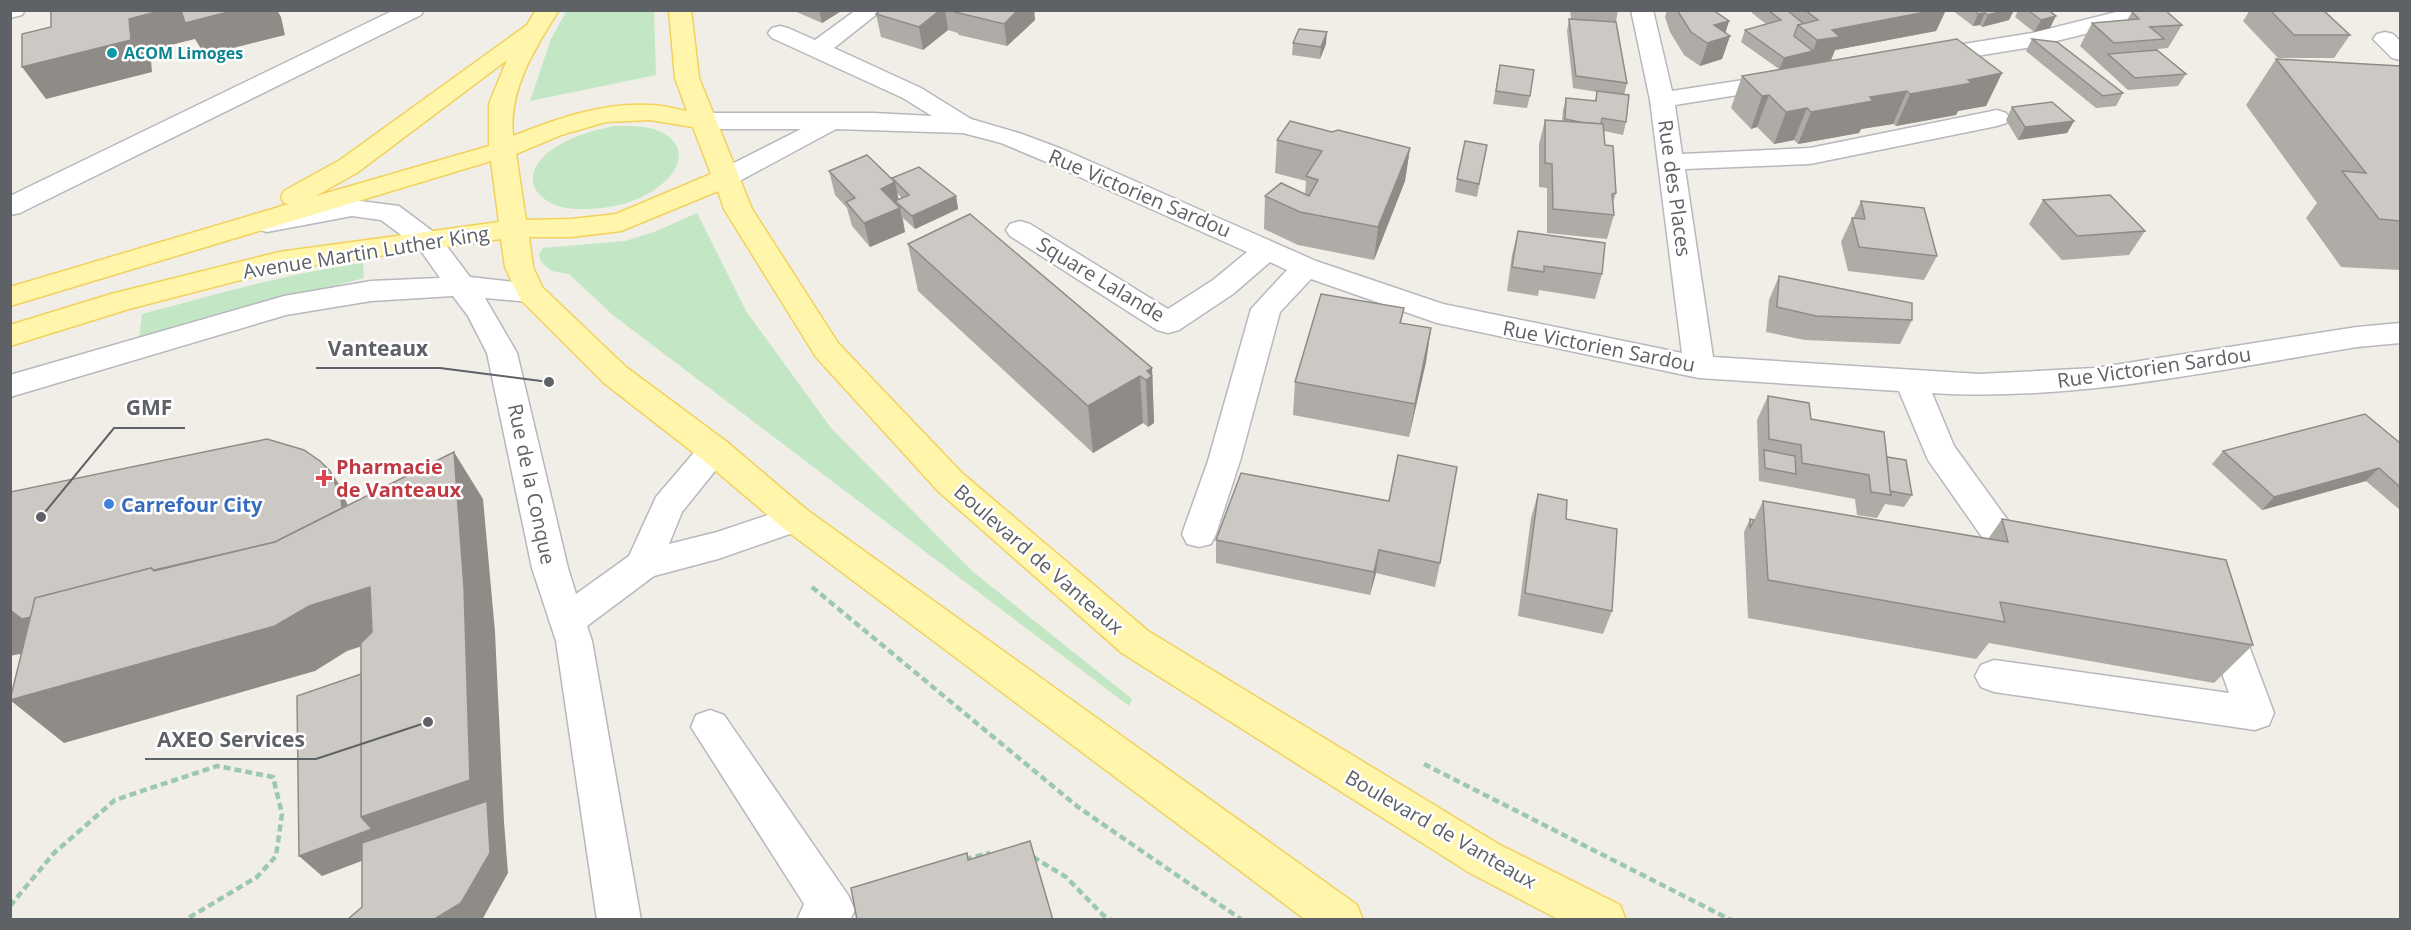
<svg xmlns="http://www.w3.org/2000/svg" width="2411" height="930" viewBox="0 0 2411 930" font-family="'Open Sans',sans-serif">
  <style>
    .green { fill: #c3e7c5 }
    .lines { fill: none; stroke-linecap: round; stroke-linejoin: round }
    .minor-casing { stroke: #b6b8bd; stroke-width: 3 }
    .major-casing { stroke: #f2d15d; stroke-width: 3 }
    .path { stroke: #9cc8ab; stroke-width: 4.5; stroke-dasharray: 7 4; stroke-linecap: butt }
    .minor { fill: #fff; fill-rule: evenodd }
    .major { fill: #fff6ac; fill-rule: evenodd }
    .wall { fill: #afaca8; fill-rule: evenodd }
    .shaded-wall { fill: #8f8c88 }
    .building { fill: #ccc8c3; stroke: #8f8c88; stroke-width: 1.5 }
    .culture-dot { fill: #0f9aa8; stroke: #fff; stroke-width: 2 }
    .health-dot { fill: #e0444e; stroke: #fff; stroke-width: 2 }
    .shop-dot { fill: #3f7fe0; stroke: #fff; stroke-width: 2 }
    .labels { text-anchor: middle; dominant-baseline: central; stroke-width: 5; stroke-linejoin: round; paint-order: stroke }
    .far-culture-label { font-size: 16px; font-weight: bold; fill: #0d838f; stroke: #fff; text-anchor: start }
    .street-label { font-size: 20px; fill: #5e6166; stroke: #fff }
    .health-label { font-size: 20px; font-weight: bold; fill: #be3a42; stroke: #fff; text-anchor: start }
    .shop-label { font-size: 20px; font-weight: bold; fill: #366cbe; stroke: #fff; text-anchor: start }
    .leader { fill: none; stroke: #5e6166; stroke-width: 2 }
    .callout-dot { fill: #5e6166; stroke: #fff; stroke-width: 2 }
    .callout-label { font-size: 21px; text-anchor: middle; font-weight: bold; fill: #5e6166; stroke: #fff; stroke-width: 5; stroke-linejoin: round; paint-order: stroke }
  </style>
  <rect width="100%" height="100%" fill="#f0eee6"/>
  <g class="green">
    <path d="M567 10 654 11 656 75 530 101 551 39Z"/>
    <path d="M614 126C628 126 645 125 659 131 690 145 681 171 658 187 635 205 603 210 575 209 539 207 515 178 550 151 569 137 590 131 614 126Z"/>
    <path d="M697 213 746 311 831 428 972 571 1132 699 1129 706 614 316 569 274 552 271 541 262 539 254 543 248 625 241 654 232Z"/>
    <path d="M363 263 364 278 139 338 142 314C215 295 288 273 363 263Z"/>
  </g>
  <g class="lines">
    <g class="minor-casing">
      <g id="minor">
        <path d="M10 10H25L22 15 10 18Z"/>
        <path d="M394 10H424L421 15 20 213 10 215V196Z"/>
        <path d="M856 10H882L834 48 921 88 971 119 1019 133 1062 149 1316 261 1443 304 1682 353 1650 100 1631 10H1653L1672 91 1782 74 1791 76 1794 81 1791 86 1782 88 1675 105 1682 154 1810 148 1997 110 2006 113 2010 118 2006 123 1997 126 1810 164 1685 169 1713 357 1979 374 2095 368 2357 327 2400 323V343L2357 347C2216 370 2075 402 1932 393L1954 446 2012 526 2048 535 2053 545 2048 555 2036 559 1989 547 1928 460 1899 391 1699 378 1437 323 1311 279 1280 312 1240 461 1216 534 1211 544 1199 547 1187 544 1182 534 1208 461 1251 309 1287 270 1270 262 1233 294 1179 330 1168 333 1157 330 1010 236 1006 230 1010 224 1020 221 1030 224 1168 309 1213 280 1247 252 1044 161 1001 143 963 133 836 129 734 184 725 186 716 184 712 178 716 172 801 129H702L693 126 689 121 693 116 702 113H873L932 116 903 98 772 38 768 33 772 28 780 26 788 28 815 40Z"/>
        <path d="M2124 10H2165L2162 15 2032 47 1927 64 1919 62 1915 57 1919 52 1927 50 2032 33Z"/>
        <path d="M2385 32 2393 34 2400 41V60L2392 58 2373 39 2377 34Z"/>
        <path d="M352 200 399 206 439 236 470 277 540 285 545 292 540 299 530 302 485 298 517 353 568 568 576 594 629 556 656 497 703 442 715 439 727 442 731 451 682 512 669 544 717 532 795 506 807 510 812 519 807 528 718 559 654 576 587 626 592 641 641 920H597L556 641 532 568 487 353 468 316 453 296 371 301 286 315 10 397V375L284 296 371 281 440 278 419 248 381 220 352 216 267 232 257 229 253 223 257 217 267 214Z"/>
        <path d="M2221 604 2234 608 2239 619 2274 713 2269 725 2255 730 1994 692 1981 687 1975 676 1981 665 1994 660 2229 693 2203 619 2208 608Z"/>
        <path d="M710 710 724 715 848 895 855 910 850 920H797L804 904 691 727 696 715Z"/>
      </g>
    </g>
    <g class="major-casing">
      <path id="major" d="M536 10H559C535 48 508 90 513 136 556 119 603 102 650 105 662 105 675 109 687 111L675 78 669 10H691L699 78 752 209 838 343 962 473 1148 631 1500 845 1620 905 1626 920H1560L1470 873 1122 653 938 491 816 357 724 209 718 191 621 231 572 237H529L533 267 542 287 626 367 727 442 807 510 1357 905 1363 920H1306L783 528 703 460 604 383 520 299 505 267 501 239 279 270 129 309 10 346V325L111 294 279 252 499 222 491 161 10 306V287L289 204 284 203 281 197 284 191 340 160 527 25ZM507 60 489 104V146L316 196 358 172ZM650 120 693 127 711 174 616 214 572 219 526 220 516 154 561 135 606 122Z"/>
    </g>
    <g class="path">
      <path d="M812 587 1078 807 1242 920"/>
      <path d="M1424 764 1731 920"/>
      <path d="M1033 857 1066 877 1103 915 1111 920"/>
      <path d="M965 859 990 853"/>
      <path d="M10 906 54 853 115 800 217 766 273 777 282 814 276 856 257 877 185 920"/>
    </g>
    <use href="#minor" class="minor"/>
    <use href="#major" class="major"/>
  </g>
  <g class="wall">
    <path d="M792 10H843L822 23Z"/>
    <path d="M881 10H1034L1035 20 1007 46 959 35 958 33 948 30 923 50 881 37 876 14Z"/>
    <path d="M1570 10H1618L1616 22 1627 83 1624 95 1626 122 1623 135 1604 131 1605 145 1616 193 1613 203 1614 215 1607 239 1547 233V188L1539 187V144L1545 120 1562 121 1563 110 1566 98 1595 101 1597 92 1573 88 1567 31 1569 19H1571Z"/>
    <path d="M1667 10H1713L1729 21 1725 33 1730 36 1722 59 1700 66 1684 55 1670 32 1665 17Z"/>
    <path d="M1752 10H1946L1936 31 1835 50 1831 60 1793 67 2002 73 1986 106 1958 111 1956 115 1896 126 1893 124 1861 129 1859 133 1798 144 1794 140 1774 144 1757 127 1751 129 1731 108 1742 76 1779 69 1741 42 1745 30 1766 24 1752 13Z"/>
    <path d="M1952 10H2014L2009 20 1982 27 1980 25 1973 26Z"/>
    <path d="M2018 10H2048L2050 28 2034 32 2015 17Z"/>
    <path d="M2250 10H2323L2350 35 2334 58H2278L2243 21Z"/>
    <path d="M2132 12 2182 25 2168 48 2158 49 2157 50 2186 74 2178 86 2128 90 2080 46 2092 23 2127 20Z"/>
    <path d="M2032 39 2123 93 2116 106 2096 108 2026 51Z"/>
    <path d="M1293 43 1326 44 1320 59 1292 55Z"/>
    <path d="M2276 59 2400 66V270L2341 267 2306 218 2317 203 2246 105Z"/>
    <path d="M1500 65 1530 96 1527 108 1493 104Z"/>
    <path d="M2012 107 2074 121 2067 133 2018 140 2006 120Z"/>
    <path d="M1332 132 1410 148 1405 181 1374 260 1298 245 1264 229 1265 196 1305 194 1306 181 1275 173 1277 140Z"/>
    <path d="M1487 145 1477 197 1455 192 1457 179Z"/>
    <path d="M829 171 892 180V178L956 196 958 209 915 229 903 218 905 232 870 247 852 226 847 208 835 195ZM897 193 902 198 898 200Z"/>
    <path d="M2043 200 2145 231 2129 255 2062 260 2029 224Z"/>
    <path d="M1861 201 1937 256 1924 280 1848 271 1841 242 1852 218H1853Z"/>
    <path d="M1518 231 1602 274 1595 299 1539 290 1538 296 1507 291 1512 255Z"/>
    <path d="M908 244 1152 368 1154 423 1148 427 1143 423 1093 453 918 291Z"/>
    <path d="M1779 276 1912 320 1900 344 1805 340 1766 332 1769 300Z"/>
    <path d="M1404 308 1401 323 1431 328 1426 362 1409 437 1293 415 1295 382Z"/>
    <path d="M1768 396 1811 419 1887 457 1912 495 1904 507 1885 504 1877 518 1857 515 1855 499 1759 481 1757 420Z"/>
    <path d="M2400 443V510L2366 481 2262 510 2212 464 2223 451Z"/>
    <path d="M1538 494 1566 519 1612 611 1603 634 1518 616 1531 518Z"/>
    <path d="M1389 501 1440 563 1435 587 1376 573 1370 595 1216 563V540Z"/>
    <path d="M1763 501 1988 539 2002 519 2253 645 2214 683 1989 643 1976 659 1748 618 1744 532 1750 519 1754 520Z"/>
  </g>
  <g class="shaded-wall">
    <path d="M163 10H277L281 17 285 35 205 55 195 39 150 50 152 72 46 99 22 67 129 19Z"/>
    <path d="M819 10H843L822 23Z"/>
    <path d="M940 10H945L948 30 923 50 919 27Z"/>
    <path d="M1018 10H1034L1035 20 1007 46 1004 24Z"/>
    <path d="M1936 10H1946L1936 31 1835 50 1831 60 1779 70 1784 58 1813 51 1817 40 1832 30Z"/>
    <path d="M2006 10H2014L2009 20 1982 27 1988 15Z"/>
    <path d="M1985 13 1980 25 1973 26 1978 14Z"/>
    <path d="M2056 16 2050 28 2034 32 2041 20Z"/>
    <path d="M1729 21 1724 37 1730 36 1722 59 1700 66 1714 25Z"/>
    <path d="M1327 32 1326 44 1320 59 1321 47Z"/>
    <path d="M2002 73 1986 106 1958 111 1956 115 1896 126 1910 94 1968 80Z"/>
    <path d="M1907 91 1893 124 1861 129 1859 133 1798 144 1811 112 1870 97Z"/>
    <path d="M1769 95 1757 127 1751 129 1762 96Z"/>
    <path d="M1807 108 1794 140 1774 144 1786 112Z"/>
    <path d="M2074 121 2067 133 2018 140 2025 127Z"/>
    <path d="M1410 148 1405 181 1374 260 1378 227Z"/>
    <path d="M895 182 900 206 895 201 896 208 881 189Z"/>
    <path d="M956 196 958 209 915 229 912 216Z"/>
    <path d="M900 208 905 232 870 247 864 223Z"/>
    <path d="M1431 328 1426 362 1409 437 1415 404Z"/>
    <path d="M1152 368 1154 423 1148 427 1146 380 1147 371Z"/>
    <path d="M1140 376 1143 423 1093 453 1088 406Z"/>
    <path d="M454 452 483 499 495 632 504 822 508 873 482 920H433L393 849 322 876 299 856 361 817Z"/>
    <path d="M2379 468 2366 481 2262 510 2274 497Z"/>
    <path d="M330 471 339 484 350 511 30 652 10 656V610Z"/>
    <path d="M1379 550 1376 573 1370 595 1374 572Z"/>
    <path d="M370 587 405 632 347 651 315 671 64 743 10 700Z"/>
  </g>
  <g class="building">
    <path d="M51 10H163L129 19 131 40 22 67V34L51 27Z"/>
    <path d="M181 10H236L185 23Z"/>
    <path d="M881 10H940L919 27 876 14Z"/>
    <path d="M957 10H1018L1004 24 955 12Z"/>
    <path d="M1677 10H1713L1729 21 1714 25 1730 36 1707 43 1691 32Z"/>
    <path d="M1768 10H1788V11L1804 24 1798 25 1794 36 1813 51 1784 58 1745 30 1781 20Z"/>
    <path d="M1805 10H1936L1832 30 1840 37 1817 40 1798 25 1818 20Z"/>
    <path d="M1974 10H2006L1988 15 1985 13 1978 14Z"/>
    <path d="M2028 10H2048L2056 16 2041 20Z"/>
    <path d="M2137 10H2165L2182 25 2150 27 2164 39 2114 43 2092 23 2139 19 2132 12Z"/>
    <path d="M2270 10H2323L2350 35H2294Z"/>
    <path d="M1569 19 1616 22 1627 83 1576 76Z"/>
    <path d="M1299 29 1327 32 1321 47 1293 43Z"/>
    <path d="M1957 39 2002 73 1968 80 1972 83 1910 94 1907 91 1870 97 1873 101 1811 112 1807 108 1786 112 1769 95 1762 96 1742 76Z"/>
    <path d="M2032 39 2057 42 2123 93 2103 96Z"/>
    <path d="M2157 50 2186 74 2135 78 2108 54Z"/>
    <path d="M2276 59 2400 66V221L2379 219 2342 171 2366 173Z"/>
    <path d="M1500 65 1534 70 1530 96 1496 91Z"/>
    <path d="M1597 91 1629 95 1626 122 1602 118 1601 124 1585 123 1565 119 1566 98 1596 101Z"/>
    <path d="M2052 102 2074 121 2025 127 2012 107Z"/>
    <path d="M1545 120 1603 124 1605 145 1613 146 1616 193 1612 194 1614 215 1553 209 1552 164 1545 163Z"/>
    <path d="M1290 121 1332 132 1338 130 1410 148 1378 227 1300 212 1265 196 1281 183 1309 196 1318 180 1306 176 1322 151 1277 140Z"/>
    <path d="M1465 141 1487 145 1479 184 1457 179Z"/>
    <path d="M867 155 895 182 881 189 900 208 864 223 846 202 855 198 829 171Z"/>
    <path d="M919 167 956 196 912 216 895 201 909 195 892 178Z"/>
    <path d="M2110 195 2145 231 2077 236 2043 200Z"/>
    <path d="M1861 201 1924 208 1937 256 1859 247 1852 218 1865 219Z"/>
    <path d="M970 214 1152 368 1147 371 1152 376 1146 380 1140 376 1088 406 908 244Z"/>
    <path d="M1518 231 1605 243 1602 274 1544 266V272L1512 267Z"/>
    <path d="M1779 276 1912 303V320L1816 316 1777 307Z"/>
    <path d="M1321 294 1404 308 1400 323 1431 328 1415 404 1295 382Z"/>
    <path d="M1768 396 1809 403 1811 419 1884 432 1891 495 1871 492 1869 475 1802 463 1801 445 1769 439Z"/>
    <path d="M2365 414 2400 443V487L2379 468 2274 497 2223 451Z"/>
    <path d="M267 439 304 450 320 461 330 471 341 498 342 508 275 542 154 570 151 568 35 598 31 617 22 619 10 610V492Z"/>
    <path d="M1764 450 1795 456 1796 474 1765 468Z"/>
    <path d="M454 452 464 587 470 780 361 817V643L372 632 370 587 309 606 275 626 10 700 35 598 151 568 154 571 275 542Z"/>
    <path d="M1398 455 1457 467 1440 563 1379 550 1374 572 1216 540 1241 473 1389 501Z"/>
    <path d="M1887 457 1906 460 1912 495 1890 491Z"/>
    <path d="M1538 494 1567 500 1566 519 1617 529 1612 611 1525 593Z"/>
    <path d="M1763 501 2008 542 2002 519 2226 560 2253 645 2000 602 2005 622 1768 580Z"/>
    <path d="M1750 519 1754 520 1750 528Z"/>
    <path d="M361 674V817L372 829 299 856 297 696Z"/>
    <path d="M487 801 490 853 461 903 433 920H347L362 907V843Z"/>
    <path d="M1030 841 1053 920H857L851 888 967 853 968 860Z"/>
  </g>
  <circle class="culture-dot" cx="112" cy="53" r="6"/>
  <path class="health-dot" d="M321 469h6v6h6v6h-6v6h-6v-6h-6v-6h6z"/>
  <circle class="shop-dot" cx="109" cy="504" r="6"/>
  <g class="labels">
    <g class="far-culture-label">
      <text x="124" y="53">ACOM Limoges</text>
    </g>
    <g class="street-label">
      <text transform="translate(1675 188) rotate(82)">Rue des Places</text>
      <text transform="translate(1140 193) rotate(23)">Rue Victorien Sardou</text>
      <text transform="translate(366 252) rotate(-9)">Avenue Martin Luther King</text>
      <text transform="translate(1101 279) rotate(31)">Square Lalande</text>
      <text transform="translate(1599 346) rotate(11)">Rue Victorien Sardou</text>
      <text transform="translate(2154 367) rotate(-8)">Rue Victorien Sardou</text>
      <text transform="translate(532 484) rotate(78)">Rue de la Conque</text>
      <text transform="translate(1039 559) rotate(41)">Boulevard de Vanteaux</text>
      <text transform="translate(1441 829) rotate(30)">Boulevard de Vanteaux</text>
    </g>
    <g class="health-label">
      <text x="336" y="466">Pharmacie<tspan x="336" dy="23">de Vanteaux</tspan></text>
    </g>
    <g class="shop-label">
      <text x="121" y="504">Carrefour City</text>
    </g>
  </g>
  <path class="leader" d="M549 382L440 368H316M41 517L114 428H185M428 722L316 759H145"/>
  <g class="callout-dot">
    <circle cx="549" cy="382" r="6"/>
    <circle cx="41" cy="517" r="6"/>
    <circle cx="428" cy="722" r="6"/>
  </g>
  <g class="callout-label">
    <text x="378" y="356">Vanteaux</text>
    <text x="149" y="415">GMF</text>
    <text x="231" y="747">AXEO Services</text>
  </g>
  <rect width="2411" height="930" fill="none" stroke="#5e6166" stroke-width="24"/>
</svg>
